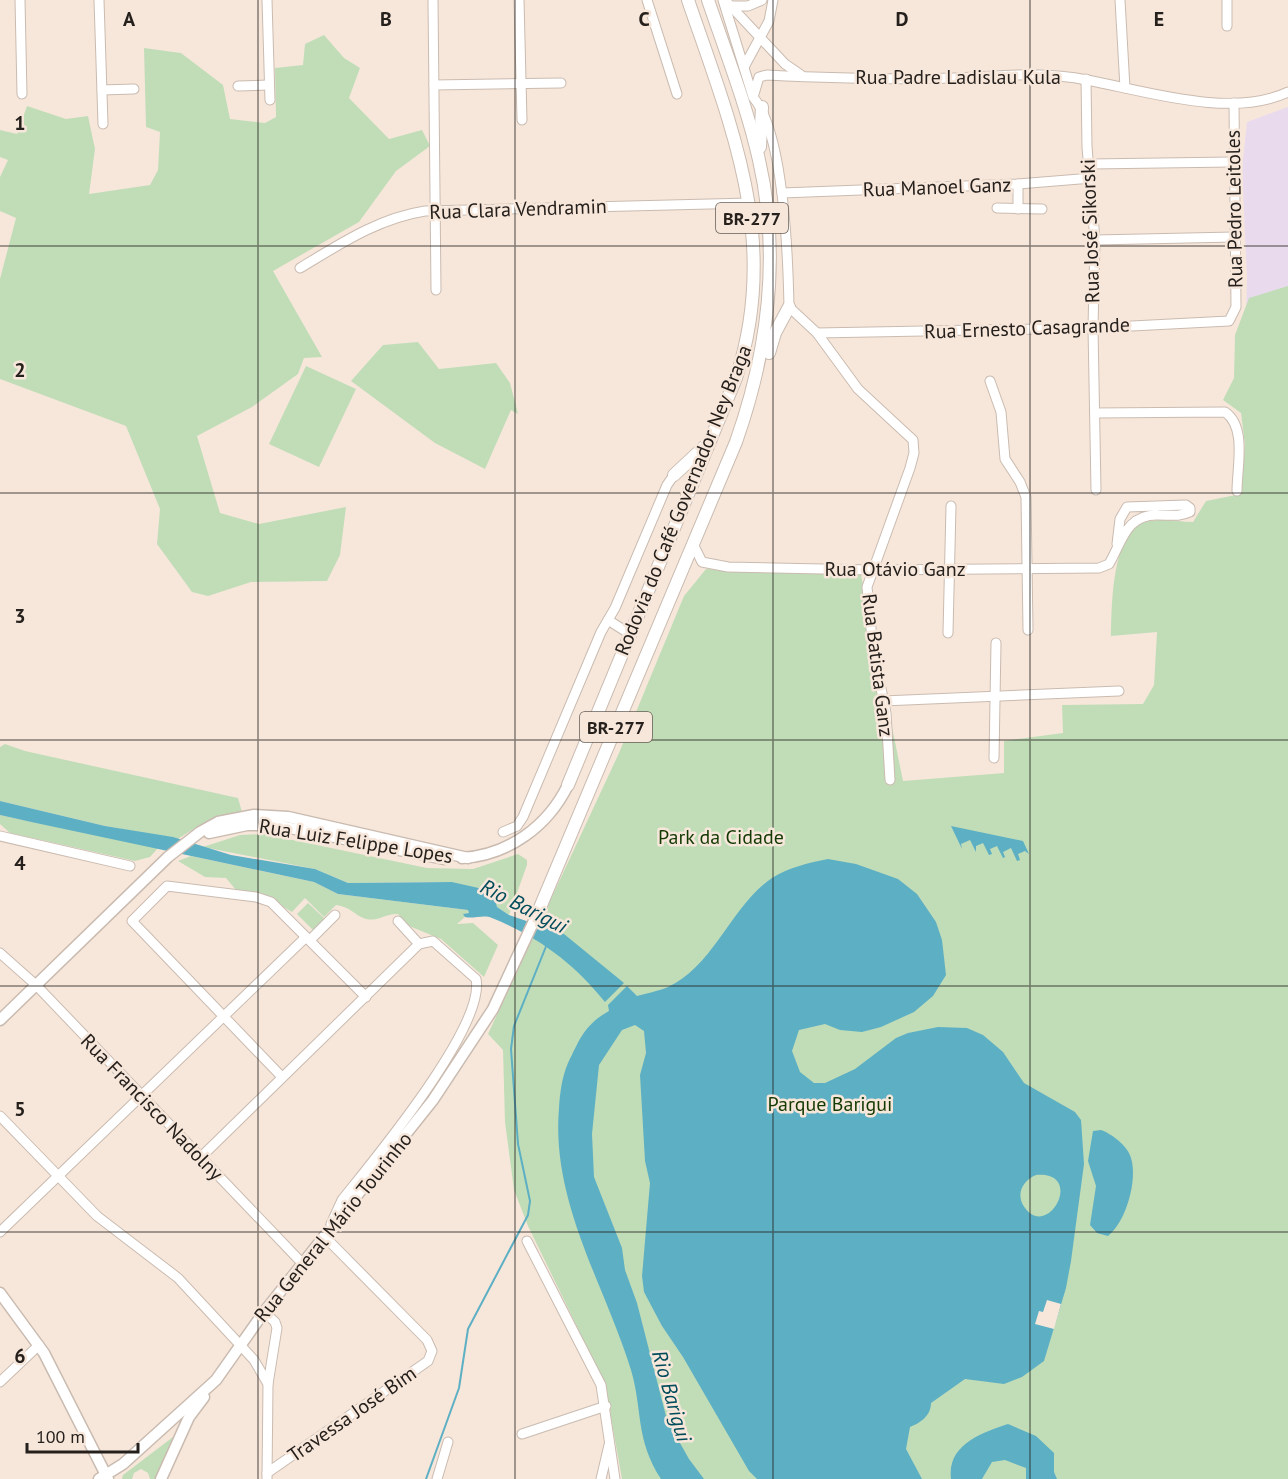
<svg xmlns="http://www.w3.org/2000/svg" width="1288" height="1479" viewBox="0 0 1288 1479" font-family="'PT Sans',sans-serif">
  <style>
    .education { fill: #eadaed }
    .green { fill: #c1ddb8 }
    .water { fill: #5dafc4; fill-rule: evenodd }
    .pier { fill: #f7e7db }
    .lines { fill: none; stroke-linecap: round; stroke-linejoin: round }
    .stream { stroke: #5dafc4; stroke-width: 2 }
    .minor-casing { stroke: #cabbb0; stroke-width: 11 }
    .major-casing { stroke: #cabbb0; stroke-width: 13 }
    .highway-casing { stroke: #cabbb0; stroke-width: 14 }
    .minor { stroke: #fff; stroke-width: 9 }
    .major { stroke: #fff; stroke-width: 10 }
    .highway { stroke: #fff; stroke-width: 12 }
    .grid { fill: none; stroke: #26201c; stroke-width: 1.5; stroke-opacity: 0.55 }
    .labels { text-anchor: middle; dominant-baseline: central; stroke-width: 5; stroke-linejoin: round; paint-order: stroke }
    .shield { fill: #f7e7db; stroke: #655c55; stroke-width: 1.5 }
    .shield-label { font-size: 18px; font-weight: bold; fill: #26201c }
    .street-label { font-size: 20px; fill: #26201c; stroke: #f7e7db }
    .park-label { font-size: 20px; fill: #133902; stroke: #f7e7db }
    .water-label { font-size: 21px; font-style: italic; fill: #004c5b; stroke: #f7e7db }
    .grid-label { font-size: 20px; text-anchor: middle; font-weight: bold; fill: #26201c; stroke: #f7e7db; stroke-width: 5; stroke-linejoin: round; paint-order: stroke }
  </style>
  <rect width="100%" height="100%" fill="#f7e7db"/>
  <path class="education" d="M1288 107V500L1245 360 1247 278 1242 169 1247 122Z"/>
  <g class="green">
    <path d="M324 35 344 58 360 68 349 98 389 139 422 130 430 146 396 171 359 222 273 271 322 357 304 358 298 374 252 407 197 436 220 513 259 524 346 507 340 555 327 581 251 582 208 596 192 592 157 544 160 509 126 426 0 379V279L16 218 0 211V177L8 160 0 157V130L17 134 27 106 66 119 88 116 95 149 89 194 150 185 158 170 160 132 146 127 144 48 181 53 223 85 230 119 265 123 276 117 275 68 303 65 305 44Z"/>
    <path d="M1288 286V1479H622L605 1384 528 1226 514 1190 505 1122 503 1050 488 1034 619 753 684 596 706 569 861 575 903 781 1004 773V741L1063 733 1062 705 1143 704 1154 685 1157 632 1111 636C1112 607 1111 538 1142 523 1156 517 1178 522 1193 522L1206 501 1241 494 1245 445 1241 413 1223 400 1234 378 1235 335 1249 298Z"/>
    <path d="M418 342 439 369 496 363 510 383 518 414 511 410 485 469 435 443 351 381 383 345Z"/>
    <path d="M306 366 356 389 319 467 269 444Z"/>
    <path d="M5 744 25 751 238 798 242 812C218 816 198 825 178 839L105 826 0 801V747Z"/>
    <path d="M0 815 158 848 150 857 135 861 10 833 0 824Z"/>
    <path d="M264 834 427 868 473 869 518 854 527 860V865L509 915 497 907 489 892 452 882 348 883 315 869 203 847 240 835Z"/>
    <path d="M191 856 314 882 338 894 468 910 469 913 464 914 465 917 457 924 473 923 498 945 484 977 441 939 409 926 398 914C386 913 378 922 366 919 354 915 351 907 336 905L324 917 305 898 292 912 265 896 236 890 226 878 205 877 178 861Z"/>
    <path d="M308 903 325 919 314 931 297 914Z"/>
    <path d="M177 1434 157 1479H150L148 1473 141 1469 134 1473 132 1479H122L123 1475Z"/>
  </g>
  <g class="water">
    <path d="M0 801 105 826 173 837 231 855 315 869 348 883 452 882 483 889 495 900 497 907 509 915 564 934 624 983 605 1002C574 963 537 936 492 918 484 914 474 919 465 917L463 914 469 913 468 910 338 894 314 882 36 823 0 815Z"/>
    <path d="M951 826 1023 841 1029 854 1025 851 1018 854 1020 860 1017 861 1011 848 1003 852 1005 857 1003 858 997 846 990 849 992 854 989 855 983 843 976 846V852L970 840 961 844 962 849Z"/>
    <path d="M828 859 856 864 898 879 917 894 936 922 942 940 946 975 933 996 914 1012 881 1027 862 1032 840 1030 825 1024 799 1030 792 1051 800 1072 814 1083H825L855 1069 896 1038 908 1033 938 1027 967 1028 983 1035 1003 1052 1024 1083 1075 1112 1081 1120 1084 1164 1071 1261 1066 1288 1044 1361 1022 1377 1004 1384 965 1379 931 1403C931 1416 920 1423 910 1427L906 1449 922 1479H757L749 1471 683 1357 662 1326 644 1292 642 1276 650 1183 645 1161 640 1075 646 1053 644 1031 635 1025 622 1030 599 1065 592 1134 594 1177 622 1248 625 1270 637 1303 667 1420 689 1459 704 1479H661C635 1439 643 1411 631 1370 604 1283 551 1202 559 1108 560 1092 562 1077 568 1063 580 1039 584 1025 609 1011L608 1005 627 986 637 996C647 993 659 991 668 987 713 967 732 905 772 878 789 867 809 863 828 859ZM1036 1175C1087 1171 1046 1244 1023 1205 1016 1192 1024 1180 1036 1175Z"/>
    <path d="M1101 1130C1112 1134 1128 1146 1131 1158 1138 1180 1126 1222 1108 1236L1097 1233 1090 1225 1096 1186 1088 1161 1093 1131Z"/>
    <path d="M1008 1424 1036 1436 1054 1453V1472L1057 1479H1026V1468L1005 1460 992 1462 982 1479H951C947 1444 982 1433 1008 1424Z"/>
  </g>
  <path class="pier" d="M1047 1300 1061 1304 1054 1329 1035 1324 1039 1311 1043 1312Z"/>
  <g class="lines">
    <path class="stream" d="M426 1479 459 1388 468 1329 528 1215 530 1201 518 1144 511 1049 514 1026 547 944"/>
    <g class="minor-casing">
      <g id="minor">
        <path d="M20 0 22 94"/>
        <path d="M99 0 103 124"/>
        <path d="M267 0 270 100"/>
        <path d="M433 0 436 290"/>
        <path d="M519 0 522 120"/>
        <path d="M647 0 677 94"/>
        <path d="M723 0 753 97C784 133 788 258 789 307L817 333 858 389 913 440 914 453 910 468 867 587 873 649 886 713 890 780"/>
        <path d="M725 0 785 64 801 75"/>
        <path d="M1120 0 1125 88"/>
        <path d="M1227 0V26"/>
        <path d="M731 6H748L762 0"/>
        <path d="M744 67 769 21 773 0"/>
        <path d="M1086 79 1087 147 1095 240 1093 328 1096 490"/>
        <path d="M434 85 561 83"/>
        <path d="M238 86 269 85"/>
        <path d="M102 90 134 89"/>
        <path d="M754 94 759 77 767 75C829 78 893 80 955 78 998 76 1043 71 1087 80 1146 91 1231 119 1288 92"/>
        <path d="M1090 164 1232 162"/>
        <path d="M782 193 1018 184 1092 178"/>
        <path d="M997 208 1042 209"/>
        <path d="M1018 209V184"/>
        <path d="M1095 240 1234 237"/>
        <path d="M300 268C340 244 379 218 425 211L750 203"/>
        <path d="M817 333 1093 328 1229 321 1236 307 1234 103"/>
        <path d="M990 381 1001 412 1005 459 1020 482 1026 497 1028 630"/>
        <path d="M1095 413 1225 412C1247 427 1237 467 1237 491"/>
        <path d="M693 544 702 562 728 567 872 570 1099 568 1109 564C1122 542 1126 514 1158 515 1170 515 1179 517 1190 512V508L1186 505 1127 507 1120 519 1117 544"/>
        <path d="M608 620 630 634"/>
        <path d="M948 633 951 506"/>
        <path d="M883 701 1119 691"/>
        <path d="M994 758 996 643"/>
        <path d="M503 832 517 826 523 817 601 632 615 608 667 485 674 475"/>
        <path d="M0 836 130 866"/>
        <path d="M398 921 419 944"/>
        <path d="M310 940 335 915"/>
        <path d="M0 953 36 985 302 1263"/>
        <path d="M282 1077 132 921 167 886 256 897 271 902 366 997"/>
        <path d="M0 1116 97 1216 178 1278 254 1360 268 1384 267 1479"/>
        <path d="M201 1157 419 944 433 941 476 979C486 1026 373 1161 342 1200L331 1224"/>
        <path d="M0 1232 306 937"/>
        <path d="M527 1241 601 1385 615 1479"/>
        <path d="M264 1312 275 1322 277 1328 268 1384"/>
        <path d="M0 1382 39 1345"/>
        <path d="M522 1434 606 1406"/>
        <path d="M267 1473 428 1361 432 1351 427 1340 324 1236"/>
        <path d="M437 1479 448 1442"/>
        <path d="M601 1479 609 1445"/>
      </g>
    </g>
    <g class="major-casing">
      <g id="major">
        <path d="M209 833 247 825H275L444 859"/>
        <path d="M462 858C509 855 548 826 568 785"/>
        <path d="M0 1020 168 857 200 832 218 822 254 815 288 817 468 858"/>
        <path d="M0 1293 44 1353 108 1479"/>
        <path d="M99 1479 123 1464 216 1380 264 1312 433 1100 493 1009 539 910"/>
        <path d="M161 1479 189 1417 204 1397"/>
      </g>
    </g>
    <g class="highway-casing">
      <g id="highway">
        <path d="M760 147 762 107"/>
        <path d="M769 353 775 333 789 307"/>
        <path d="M674 475 704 447"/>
        <path d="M568 785 736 378C781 242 732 128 688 0"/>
        <path d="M539 910 736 442C768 351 781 256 759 160 747 106 726 53 708 0"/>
      </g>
    </g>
    <use href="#minor" class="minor"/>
    <use href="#major" class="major"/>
    <use href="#highway" class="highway"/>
  </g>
  <path class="grid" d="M258 0V1479M515 0V1479M773 0V1479M1030 0V1479M0 246H1288M0 493H1288M0 740H1288M0 986H1288M0 1232H1288"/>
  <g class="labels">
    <g class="shield">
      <rect x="716" y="203" width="72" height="30" rx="4.5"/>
      <rect x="580" y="712" width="72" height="30" rx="4.5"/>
    </g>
    <g class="shield-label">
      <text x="752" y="218">BR-277</text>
      <text x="616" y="727">BR-277</text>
    </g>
    <g class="street-label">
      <text x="958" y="77">Rua Padre Ladislau Kula</text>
      <text transform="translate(937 187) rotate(-2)">Rua Manoel Ganz</text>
      <text transform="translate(518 209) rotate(-2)">Rua Clara Vendramin</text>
      <text transform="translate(1234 209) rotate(-91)">Rua Pedro Leitoles</text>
      <text transform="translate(1090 231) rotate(-92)">Rua José Sikorski</text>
      <text transform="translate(1027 328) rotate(-2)">Rua Ernesto Casagrande</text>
      <text transform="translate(683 500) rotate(-68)">Rodovia do Café Governador Ney Braga</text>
      <text x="895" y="569">Rua Otávio Ganz</text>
      <text transform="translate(878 665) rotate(83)">Rua Batista Ganz</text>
      <text transform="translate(356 841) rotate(9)">Rua Luiz Felippe Lopes</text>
      <text transform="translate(152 1107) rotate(46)">Rua Francisco Nadolny</text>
      <text transform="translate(333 1227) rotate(-51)">Rua General Mário Tourinho</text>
      <text transform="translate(352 1414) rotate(-35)">Travessa José Bim</text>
    </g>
    <g class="park-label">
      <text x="721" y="837">Park da Cidade</text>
      <text x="830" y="1104">Parque Barigui</text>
    </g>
    <g class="water-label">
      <text transform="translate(524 906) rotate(27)">Rio Barigui</text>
      <text transform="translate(672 1396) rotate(74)">Rio Barigui</text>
    </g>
  </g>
  <g class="grid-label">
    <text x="129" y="26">A</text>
    <text x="386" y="26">B</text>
    <text x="644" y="26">C</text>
    <text x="902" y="26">D</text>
    <text x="1159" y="26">E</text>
    <text x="20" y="130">1</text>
    <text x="20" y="377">2</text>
    <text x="20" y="623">3</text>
    <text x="20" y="870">4</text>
    <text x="20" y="1116">5</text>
    <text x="20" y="1363">6</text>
  </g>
  <path d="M27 1443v9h111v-9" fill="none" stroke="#26201c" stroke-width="3"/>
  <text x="36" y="1443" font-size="18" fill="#26201c" stroke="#f7e7db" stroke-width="4.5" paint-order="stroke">100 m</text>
</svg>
